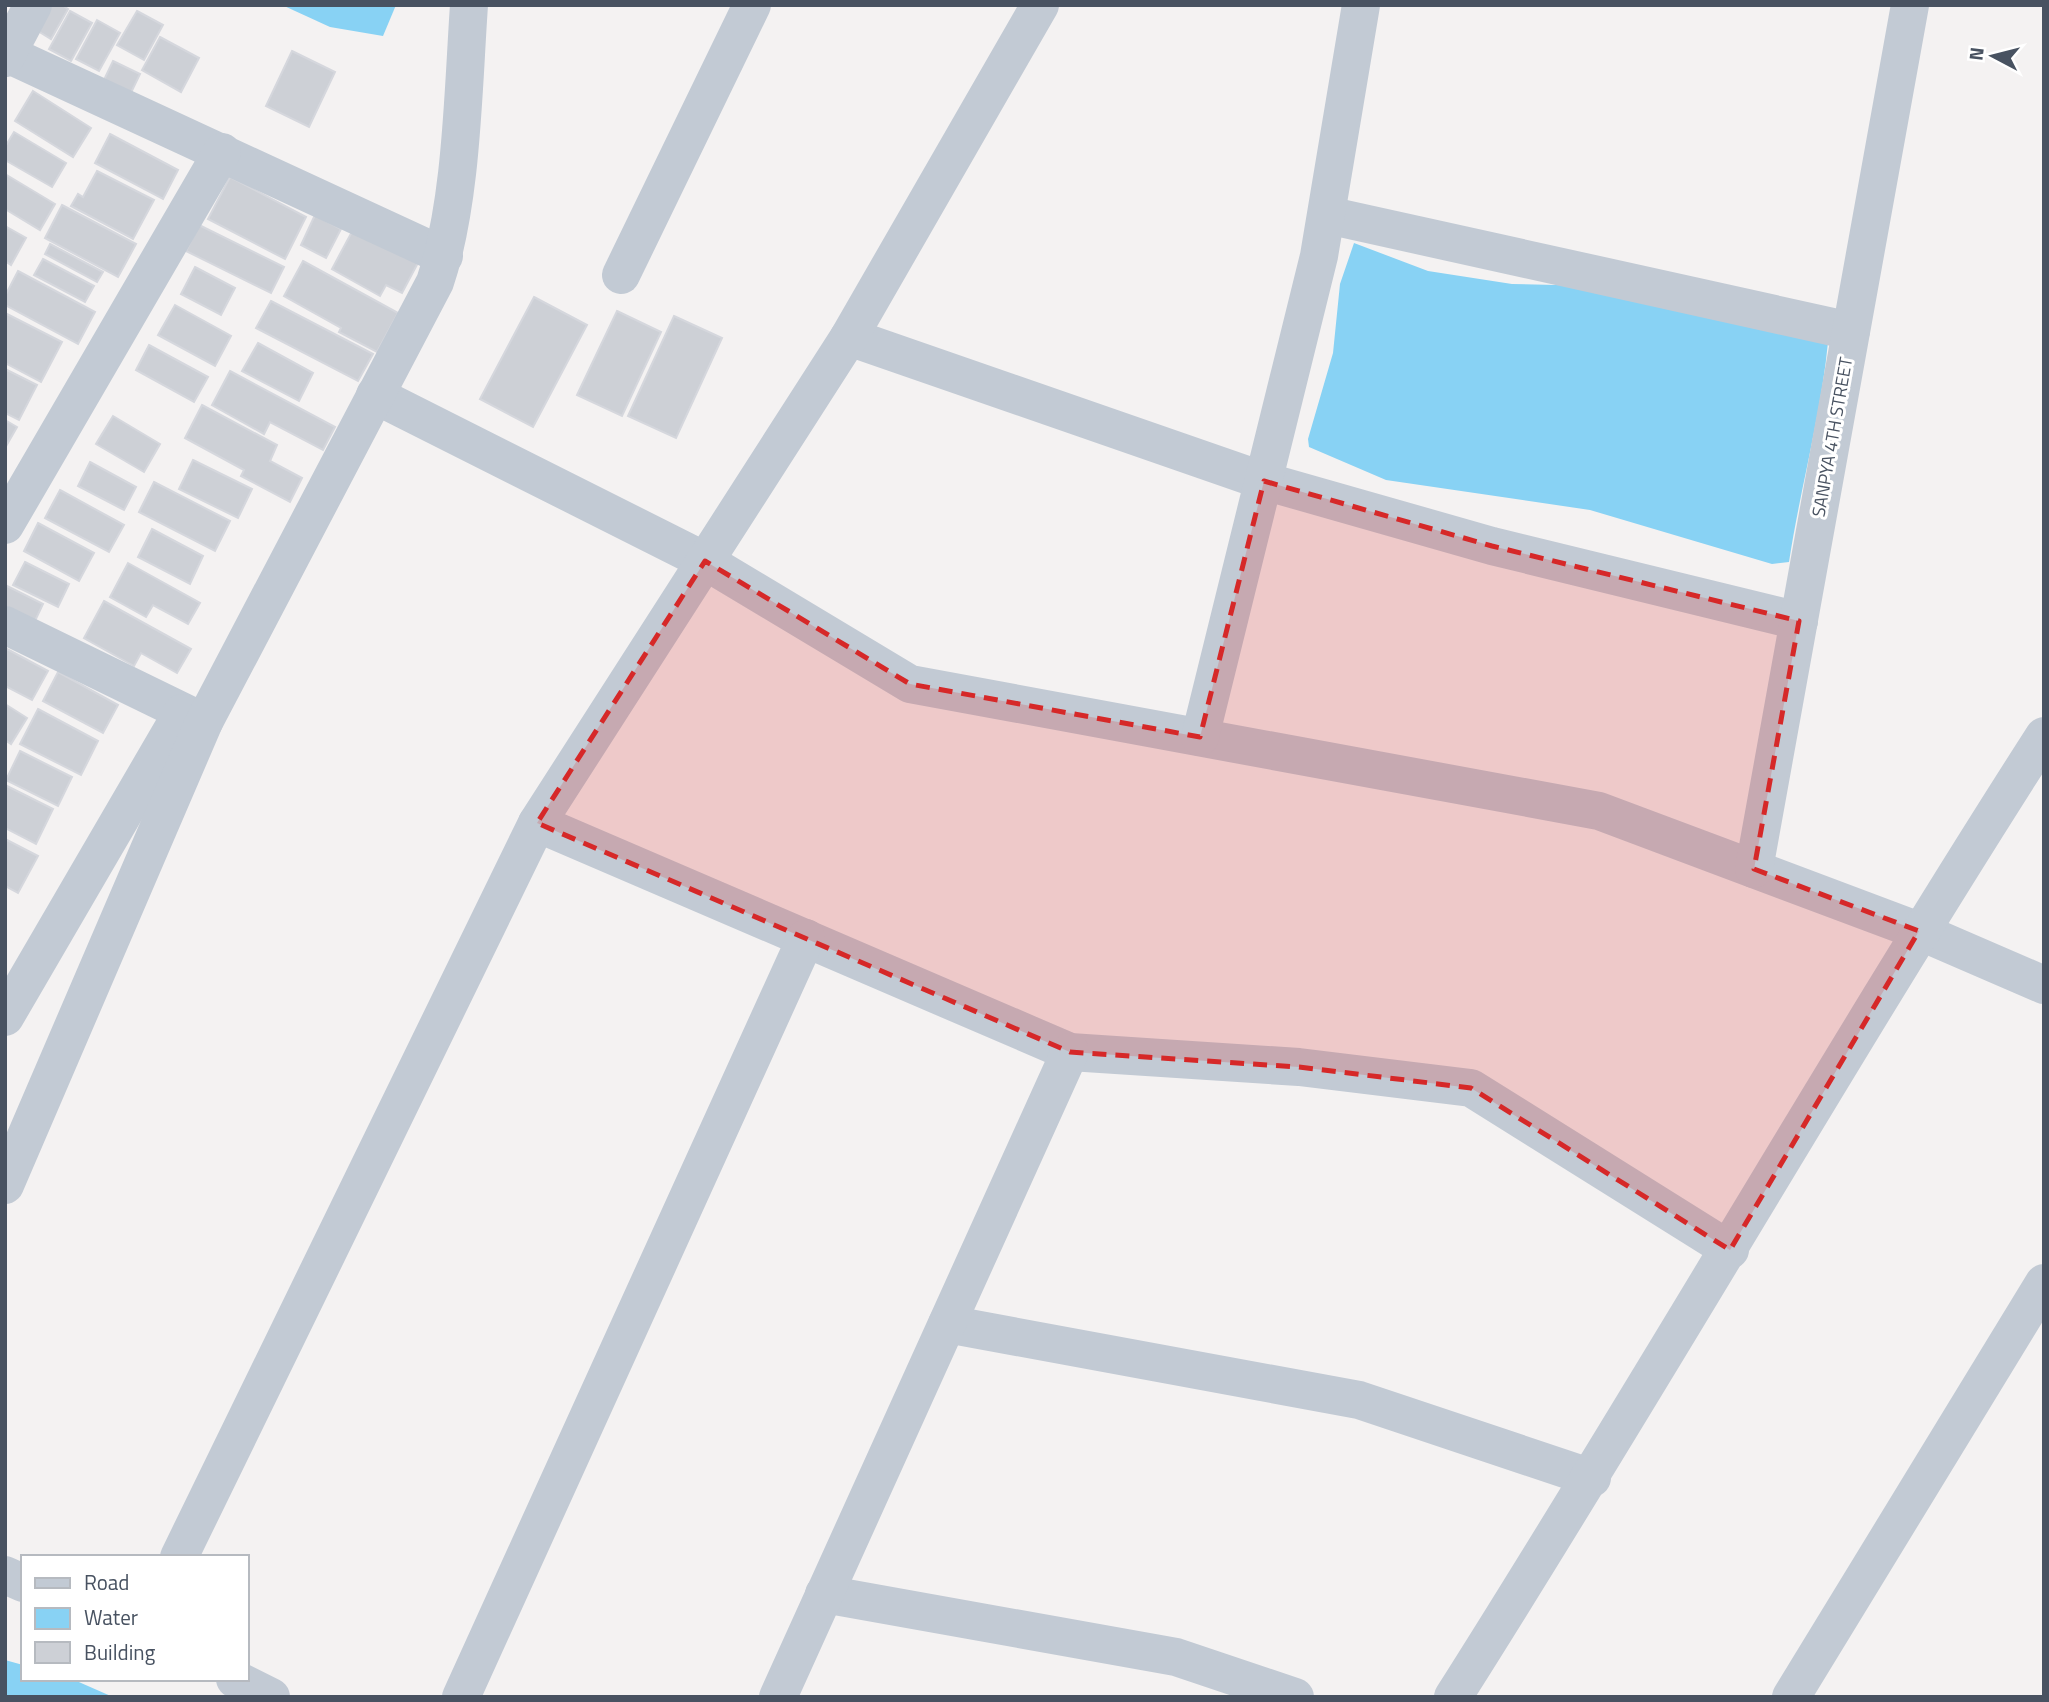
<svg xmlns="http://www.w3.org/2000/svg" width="2049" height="1702" viewBox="0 0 2049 1702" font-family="'Titillium Web',sans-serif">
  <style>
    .water { fill: #88d2f4 }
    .building { fill: #cdd0d6; stroke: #d5d7dd; stroke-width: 2 }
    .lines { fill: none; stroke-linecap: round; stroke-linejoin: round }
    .street { stroke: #c2cad4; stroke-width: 38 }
    .marked { fill: #d62828; fill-opacity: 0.2; stroke: #d62828; stroke-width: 5; stroke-dasharray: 14 9; stroke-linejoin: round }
    .labels { text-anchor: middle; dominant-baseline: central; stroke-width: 6; stroke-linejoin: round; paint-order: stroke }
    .street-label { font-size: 18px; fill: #485261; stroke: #fff }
  </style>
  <rect width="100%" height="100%" fill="#f4f2f2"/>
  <g class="water">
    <path d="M282 5H396L383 36 330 27Z"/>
    <path d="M1354 243 1428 271 1512 284 1599 286 1828 342C1821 416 1800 489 1789 562L1772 564 1590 510 1386 480 1309 447 1308 439 1333 353 1340 284Z"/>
    <path d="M5 1660 23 1665V1679H72L113 1697H5Z"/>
  </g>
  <g class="building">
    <path d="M46 5H62L68 9 51 39 33 28Z"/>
    <path d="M70 11 92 23 71 61 49 49Z"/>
    <path d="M137 11 163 25 144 60 117 45Z"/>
    <path d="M97 20 120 33 99 71 76 59Z"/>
    <path d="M160 37 199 58 181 92 142 70Z"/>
    <path d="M292 51 335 72 309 127 266 106Z"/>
    <path d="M113 61 140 74 128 99 101 86Z"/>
    <path d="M33 91 91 128 73 157 15 121Z"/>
    <path d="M14 132 66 163 52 187 5 160V147Z"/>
    <path d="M110 134 178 170 163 199 95 163Z"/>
    <path d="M97 171 154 200 133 239 71 206 78 194 83 197Z"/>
    <path d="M5 174 55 204 40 230 5 209Z"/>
    <path d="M230 177 306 217 285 259 208 219Z"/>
    <path d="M62 205 136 244 118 277 45 238Z"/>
    <path d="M315 215 341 229 326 258 301 245Z"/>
    <path d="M199 225 284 267 271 293 186 251Z"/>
    <path d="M5 226 26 238 11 265 5 261Z"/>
    <path d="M355 226 419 261 402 293 386 285 380 296 332 269Z"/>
    <path d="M50 244 103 272 97 282 45 254Z"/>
    <path d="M43 259 94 286 85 302 34 275Z"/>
    <path d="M303 261 398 313 377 352 339 332 341 328 284 296Z"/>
    <path d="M195 267 235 288 221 315 181 294Z"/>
    <path d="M18 271 95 312 78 344 5 305V296Z"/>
    <path d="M534 297 587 325 533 427 480 399Z"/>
    <path d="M271 301 373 354 358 381 256 328Z"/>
    <path d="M175 305 231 336 215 366 158 335Z"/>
    <path d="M617 311 661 332 622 416 577 395Z"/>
    <path d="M5 313 62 342 41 382 5 363Z"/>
    <path d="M674 316 722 338 676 438 628 416Z"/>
    <path d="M258 343 313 373 299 401 242 371Z"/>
    <path d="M149 345 208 377 194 402 136 370Z"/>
    <path d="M5 369 37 385 19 420 5 413Z"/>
    <path d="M230 371 335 427 323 450 270 422 264 434 212 405Z"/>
    <path d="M202 405 277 445 270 461 302 478 290 502 241 476 244 470 185 438Z"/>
    <path d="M113 416 160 444 144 472 96 444Z"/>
    <path d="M5 420 17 427 5 448Z"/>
    <path d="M193 460 252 489 238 518 179 489Z"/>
    <path d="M90 462 136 487 124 510 78 486Z"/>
    <path d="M154 482 230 521 215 551 139 512Z"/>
    <path d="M60 490 124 525 109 552 45 518Z"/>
    <path d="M38 523 94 553 79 581 24 551Z"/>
    <path d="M152 529 203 556 190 584 138 557Z"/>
    <path d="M25 562 69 584 58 607 13 585Z"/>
    <path d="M128 563 200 603 188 624 153 605 146 617 110 597Z"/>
    <path d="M5 585 43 604 35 621 5 606Z"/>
    <path d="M104 601 191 649 177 673 141 653 134 666 84 638Z"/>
    <path d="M5 648 48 671 32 700 5 686Z"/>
    <path d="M58 672 118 705 103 733 43 701Z"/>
    <path d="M5 704 27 718 11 744 5 740Z"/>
    <path d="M38 709 98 741 81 775 20 744Z"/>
    <path d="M20 751 72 777 58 806 6 780Z"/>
    <path d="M5 785 53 809 36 844 5 828Z"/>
    <path d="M5 839 38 856 18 893 5 886Z"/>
  </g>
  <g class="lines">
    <g class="street">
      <path d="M5 53 444 256"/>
      <path d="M5 58 33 5"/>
      <path d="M1327 215 1851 331"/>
      <path d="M621 275 752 5"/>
      <path d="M849 337 1264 481 1492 546 1799 621"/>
      <path d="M375 395 705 561 910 684 1599 811 1919 931 2044 985"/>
      <path d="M5 525 222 152"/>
      <path d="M5 625 204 722"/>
      <path d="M1200 737 1319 256 1361 5"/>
      <path d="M537 823 1070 1052 1299 1067 1471 1088 1730 1250"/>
      <path d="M1754 869 1910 5"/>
      <path d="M5 1017 182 713"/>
      <path d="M5 1185 204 722 435 282C462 202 463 91 469 5"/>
      <path d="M947 1324 1359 1400 1592 1478"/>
      <path d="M179 1557 537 823 849 337 1040 5"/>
      <path d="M5 1575 23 1583"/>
      <path d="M824 1594 1176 1657 1295 1697"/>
      <path d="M235 1679 271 1697"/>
      <path d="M461 1697 806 938"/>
      <path d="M778 1697 1070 1052"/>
      <path d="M1453 1697C1655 1379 1841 1052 2044 736"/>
      <path d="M1791 1697 2044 1283"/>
    </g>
  </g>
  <path class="marked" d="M1264 481 1492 546 1799 621 1754 869 1919 931 1730 1250 1471 1088 1299 1067 1070 1052 537 823 705 561 910 684 1200 737Z"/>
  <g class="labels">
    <g class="street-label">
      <text transform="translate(1832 437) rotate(-80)">SANPYA 4TH STREET</text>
    </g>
  </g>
  <rect width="2049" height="1702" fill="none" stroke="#485261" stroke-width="14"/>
  <rect x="21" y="1555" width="228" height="126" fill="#ffffff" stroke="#b6bac0" stroke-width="2"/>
  <rect x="35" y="1578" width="35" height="10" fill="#c2cad4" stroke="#b6bac0" stroke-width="2"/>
  <text x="84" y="1590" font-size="21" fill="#485261">Road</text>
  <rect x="35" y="1608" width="35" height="21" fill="#88d2f4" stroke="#b6bac0" stroke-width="2"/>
  <text x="84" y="1625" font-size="21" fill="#485261">Water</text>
  <rect x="35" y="1642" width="35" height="21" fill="#cdd0d6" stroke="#b6bac0" stroke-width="2"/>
  <text x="84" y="1660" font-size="21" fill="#485261">Building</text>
  <g transform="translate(1993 56) rotate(277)" stroke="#ffffff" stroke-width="5" paint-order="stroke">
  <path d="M0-5L12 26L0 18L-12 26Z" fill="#485261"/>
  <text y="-10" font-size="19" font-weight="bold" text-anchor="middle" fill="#485261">N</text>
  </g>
</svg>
